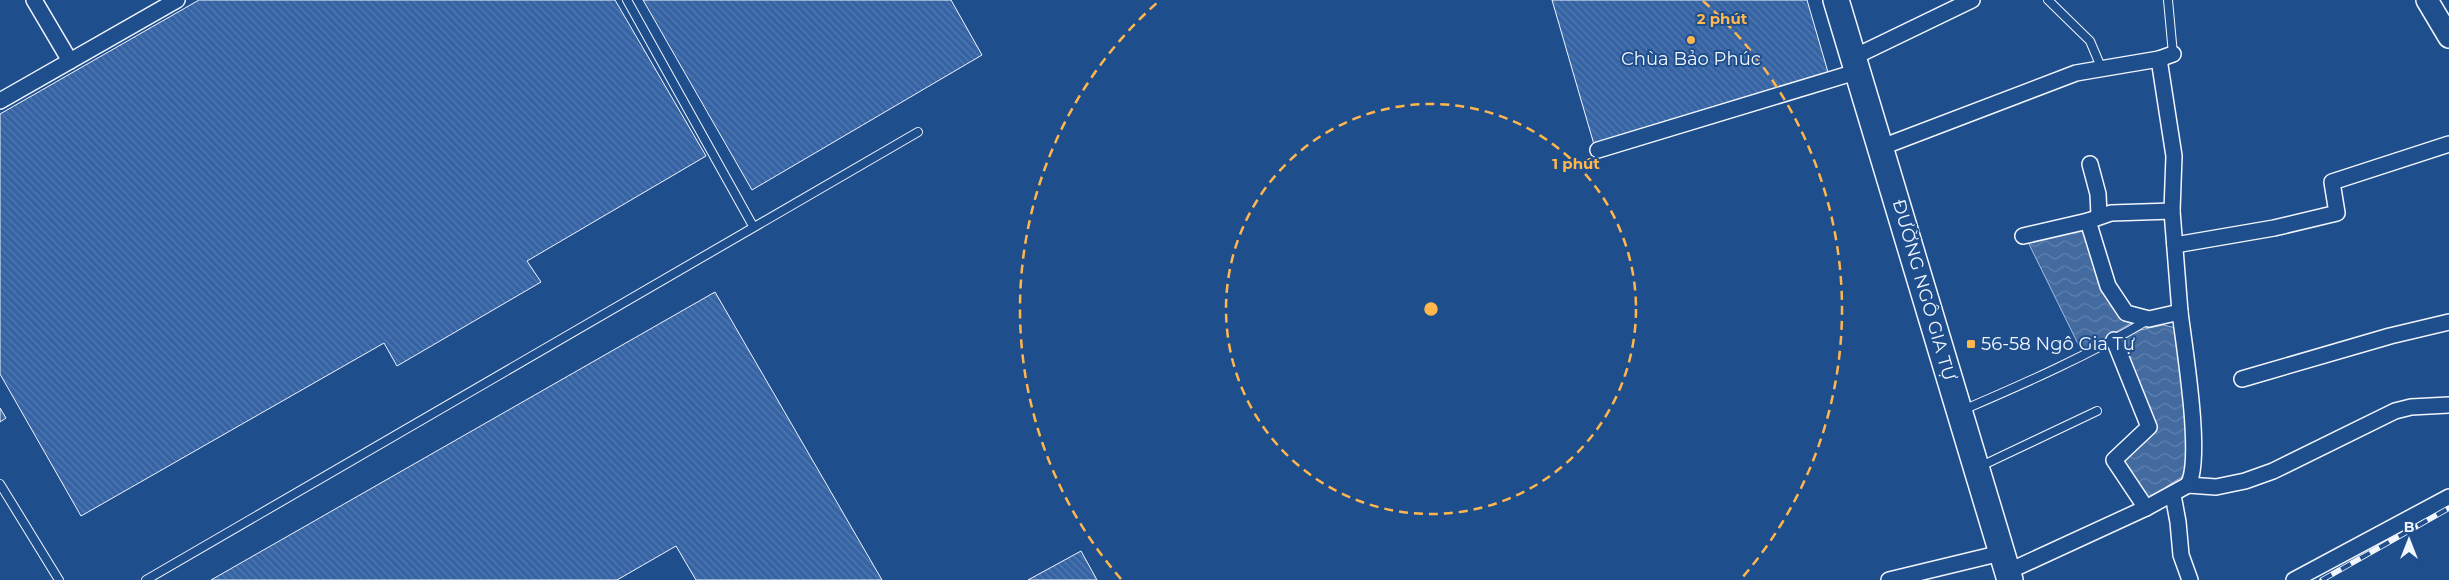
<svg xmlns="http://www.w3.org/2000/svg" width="2449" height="580" viewBox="0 0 2449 580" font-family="Montserrat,sans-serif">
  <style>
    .water { fill: url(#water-waves); stroke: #a8bbd7 }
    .building { fill: url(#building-back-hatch); stroke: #f2f6ff }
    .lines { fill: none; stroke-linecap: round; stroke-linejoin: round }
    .lane-casing { stroke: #f2f6ff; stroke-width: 10 }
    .street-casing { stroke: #f2f6ff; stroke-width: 18 }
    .secondary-casing { stroke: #f2f6ff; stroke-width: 24 }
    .primary-casing { stroke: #f2f6ff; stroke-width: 28 }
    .lane { stroke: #1f4e8c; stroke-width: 8 }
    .street { stroke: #1f4e8c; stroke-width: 15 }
    .secondary { stroke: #1f4e8c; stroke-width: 21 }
    .primary { stroke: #1f4e8c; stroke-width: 25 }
    .rail-casing { stroke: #f2f6ff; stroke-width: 5.5 }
    .rail { stroke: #1f4e8c; stroke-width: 4; stroke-dasharray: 11; stroke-linecap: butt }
    .ring { fill: none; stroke: #ffb74d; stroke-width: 2.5; stroke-dasharray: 9 6 }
    .poi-dot { fill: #ffb74d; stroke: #1f4e8c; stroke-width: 2 }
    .labels { text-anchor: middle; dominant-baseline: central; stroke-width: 4; stroke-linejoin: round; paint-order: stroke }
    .poi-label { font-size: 18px; fill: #f2f6ff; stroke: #1f4e8c }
    .street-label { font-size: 18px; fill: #f2f6ff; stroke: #1f4e8c }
    .centre { fill: #ffb74d; stroke: #1f4e8c; stroke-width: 2.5 }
    .ring-label { font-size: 15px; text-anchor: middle; font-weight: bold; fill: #ffb74d; stroke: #1f4e8c; stroke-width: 4; stroke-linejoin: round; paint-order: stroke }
  </style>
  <defs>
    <pattern id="water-waves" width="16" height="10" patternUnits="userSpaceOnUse" patternTransform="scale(1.25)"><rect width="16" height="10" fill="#446ba0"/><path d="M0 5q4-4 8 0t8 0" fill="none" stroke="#5f81ae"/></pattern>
    <pattern id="building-back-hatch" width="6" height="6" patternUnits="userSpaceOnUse" patternTransform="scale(1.25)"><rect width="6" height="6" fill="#3563a3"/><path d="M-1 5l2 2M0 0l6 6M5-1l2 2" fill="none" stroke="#537ab1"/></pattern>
  </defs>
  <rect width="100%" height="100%" fill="#1f4e8c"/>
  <g class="water">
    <path d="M2082 226 2101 291 2119 315 2133 322 2109 336 2110 338 2082 352 2027 240Z"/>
    <path d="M2163 325 2176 328C2182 375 2194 426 2186 474L2148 499 2121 465 2155 429 2118 342 2140 330Z"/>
  </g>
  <g class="building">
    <path d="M199 0H615L706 156 527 261 541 282 397 366 384 343 81 516 0 374V114Z"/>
    <path d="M643 0H951L982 55 752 190Z"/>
    <path d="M1552 0H1807L1830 79 1595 148Z"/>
    <path d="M715 292 882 580H696L676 546 617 580H211Z"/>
    <path d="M0 408 6 418 0 422Z"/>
    <path d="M1081 551 1097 580H1028Z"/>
  </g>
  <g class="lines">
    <g class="lane-casing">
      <g id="lane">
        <path d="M627 0 753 226"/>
        <path d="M2048 0 2090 41 2101 67"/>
        <path d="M2168 0 2173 54"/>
        <path d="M1963 410C2026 383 2089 355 2148 320"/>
        <path d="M1979 467 2097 411"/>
        <path d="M0 484 59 580"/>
        <path d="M146 580 918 132"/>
      </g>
    </g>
    <g class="street-casing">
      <g id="street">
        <path d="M34 0 70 61"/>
        <path d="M1854 57 1972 0"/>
        <path d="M0 101 177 0"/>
        <path d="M1882 147 2076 73 2159 59 2173 54"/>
        <path d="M1598 150 1859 71"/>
        <path d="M2090 164 2098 194 2099 215"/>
        <path d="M2088 221 2108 286 2126 313 2149 319 2180 312 2172 211 2174 156 2159 59"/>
        <path d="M2023 236 2088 221 2111 213 2172 211"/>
        <path d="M2175 245 2274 228 2337 213 2332 182 2449 144"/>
        <path d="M2180 312C2184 346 2203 459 2188 485"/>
        <path d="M2114 340 2149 427 2114 460 2146 508"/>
        <path d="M2242 379 2390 336 2449 322"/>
        <path d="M2188 485 2216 487 2245 481 2273 471 2395 411 2411 407 2449 405"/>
        <path d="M2173 495 2178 522 2181 555 2190 580"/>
        <path d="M2007 572 2146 508 2188 485"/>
        <path d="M1889 580 2001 553"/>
        <path d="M2294 580 2449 497"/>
      </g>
    </g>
    <g class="secondary-casing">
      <path id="secondary" d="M2427 0 2449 37"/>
    </g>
    <g class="primary-casing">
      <path id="primary" d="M1836 0 2010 580"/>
    </g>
    <use href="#lane" class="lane"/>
    <use href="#street" class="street"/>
    <use href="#secondary" class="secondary"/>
    <use href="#primary" class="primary"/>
    <g class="rail-casing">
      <path id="rail" d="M2322 580 2449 508"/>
    </g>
    <use href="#rail" class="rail"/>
  </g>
  <g class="ring">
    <circle cx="1431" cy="309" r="205"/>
    <path d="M1121 579A411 411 0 0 1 1159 1M1703 1A411 411 0 0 1 1741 579"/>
  </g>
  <g class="poi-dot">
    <circle cx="1691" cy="40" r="5"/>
    <rect x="1966" y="339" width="10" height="10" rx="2.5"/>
  </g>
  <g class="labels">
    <g class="poi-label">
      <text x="1691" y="59">Chùa Bảo Phúc</text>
      <text x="1981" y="344" text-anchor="start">56-58 Ngô Gia Tự</text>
    </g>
    <g class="street-label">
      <text transform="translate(1924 290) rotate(74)">ĐƯỜNG NGÔ GIA TỰ</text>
    </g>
  </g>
  <circle cx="1431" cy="309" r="8" class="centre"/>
  <g class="ring-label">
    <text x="1722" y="24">2 phút</text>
    <text x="1576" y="169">1 phút</text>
  </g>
  <g transform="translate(2409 540)" stroke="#1f4e8c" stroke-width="4" paint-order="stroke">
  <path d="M0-4L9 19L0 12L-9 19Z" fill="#f2f6ff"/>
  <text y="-8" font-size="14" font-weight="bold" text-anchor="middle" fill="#f2f6ff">B</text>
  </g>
</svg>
